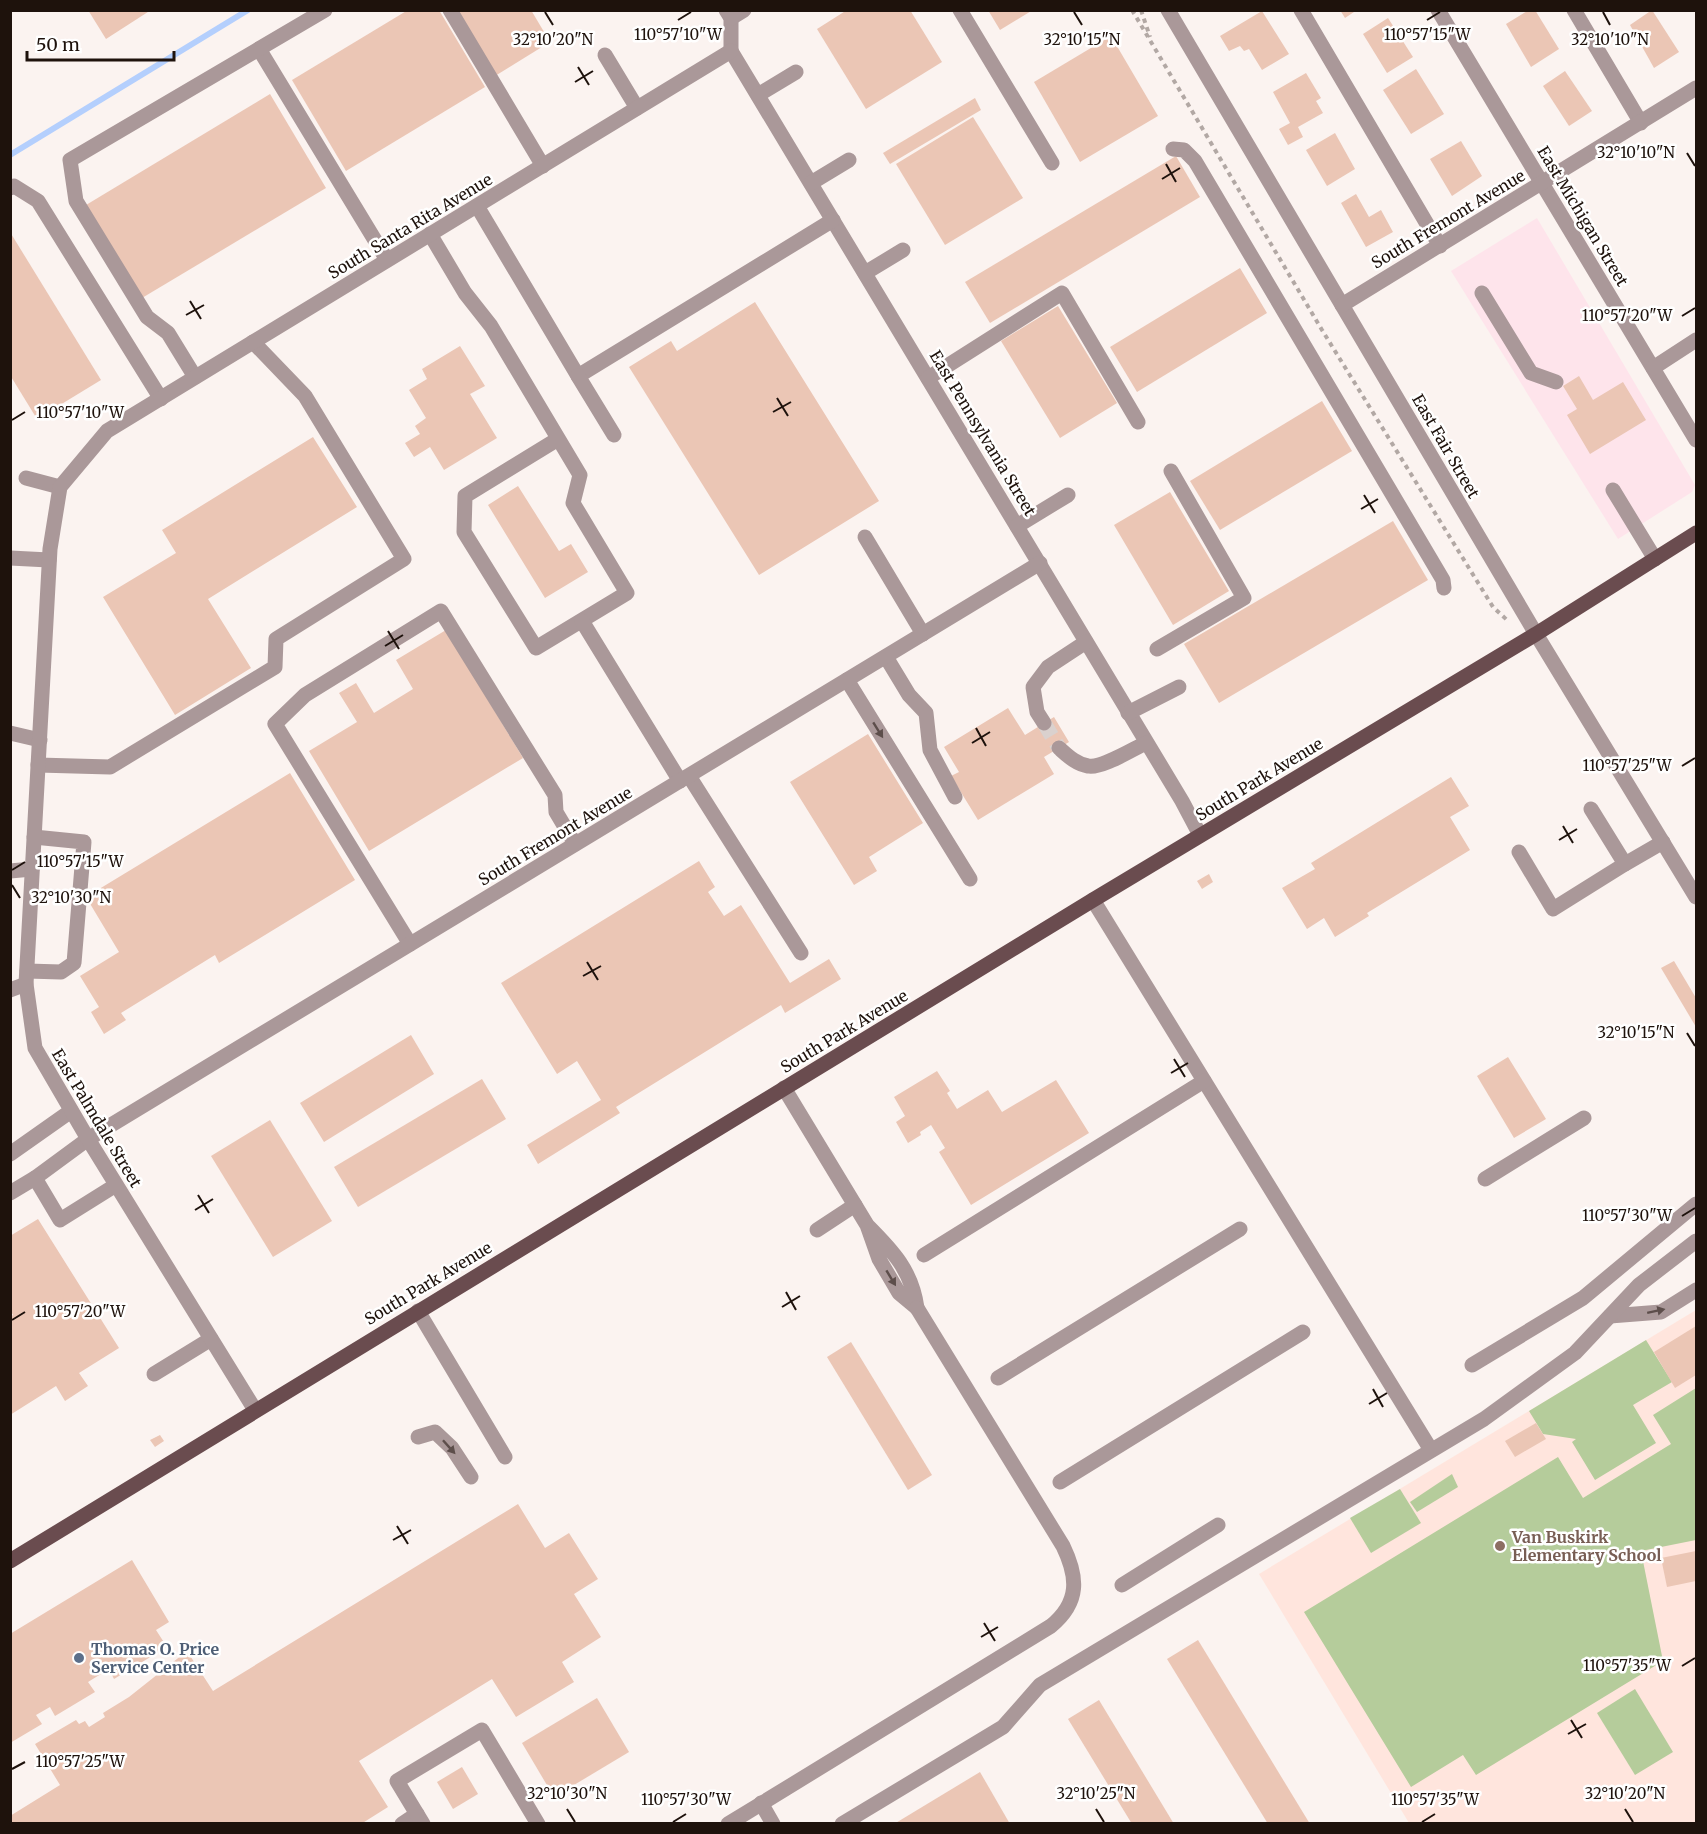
<svg xmlns="http://www.w3.org/2000/svg" width="1707" height="1834" viewBox="0 0 1707 1834" font-family="Merriweather,serif">
  <style>
    .commercial { fill: #fee4eb }
    .education { fill: #ffe5dd }
    .green { fill: #b5cc9b }
    .lines { fill: none; stroke-linecap: round; stroke-linejoin: round }
    .stream { stroke: #b4cffd; stroke-width: 6 }
    .building { fill: #ebc6b5 }
    .minor-tunnel { stroke: #dad1ce; stroke-width: 15; stroke-dasharray: 15 8; stroke-linecap: butt }
    .path { stroke: #b2a8a4; stroke-width: 4; stroke-dasharray: 4.5 4.5; stroke-linecap: butt }
    .minor { stroke: #aa9899; stroke-width: 15 }
    .major { stroke: #6a4c4f; stroke-width: 15 }
    .oneway { fill: #5d4e4b }
    .ticks { fill: none; stroke: #1e120c; stroke-width: 2 }
    .education-dot { fill: #8d6e63; stroke: #fff; stroke-width: 2 }
    .service-dot { fill: #5c6f8a; stroke: #fff; stroke-width: 2 }
    .labels { text-anchor: middle; dominant-baseline: central; stroke-width: 5; stroke-linejoin: round; paint-order: stroke }
    .street-label { font-size: 16px; fill: #1e120c; stroke: #fff }
    .education-label { font-size: 16px; font-weight: bold; fill: #785e54; stroke: #fff; text-anchor: start }
    .service-label { font-size: 16px; font-weight: bold; fill: #4e5e75; stroke: #fff; text-anchor: start }
    .ticks-label { font-size: 15px; text-anchor: middle; fill: #1e120c; stroke: #fff; stroke-width: 5; stroke-linejoin: round; paint-order: stroke }
  </style>
  <rect width="100%" height="100%" fill="#fbf3f0"/>
  <path class="commercial" d="M1537 218 1695 485 1692 492 1618 539 1451 271Z"/>
  <path class="education" d="M1696 1310V1823H1409L1259 1574Z"/>
  <g class="green">
    <path d="M1646 1340 1672 1382 1633 1405 1656 1443 1595 1480 1572 1442 1576 1439 1543 1434 1529 1411Z"/>
    <path d="M1696 1388V1540L1641 1551 1663 1661 1476 1775 1463 1755 1411 1787 1304 1612 1558 1457 1583 1498 1671 1444 1653 1415Z"/>
    <path d="M1452 1474 1458 1487 1417 1512 1410 1502Z"/>
    <path d="M1400 1489 1421 1523 1371 1553 1350 1518Z"/>
    <path d="M1635 1689 1673 1752 1635 1775 1597 1713Z"/>
  </g>
  <g class="lines">
    <path class="stream" d="M10 155 248 10"/>
  </g>
  <g class="building">
    <path d="M88 10H151L106 39Z"/>
    <path d="M408 10H439L485 87 346 171 292 80Z"/>
    <path d="M455 10H531L550 42 495 76Z"/>
    <path d="M847 10H910L942 62 866 109 817 29Z"/>
    <path d="M988 10H1033L1000 30Z"/>
    <path d="M1340 10H1357L1345 18Z"/>
    <path d="M1529 10H1535L1559 49 1531 67 1506 24Z"/>
    <path d="M1652 10 1679 52 1654 68 1630 25Z"/>
    <path d="M1262 11 1289 54 1262 70 1249 49 1244 51 1240 46 1229 51 1220 36Z"/>
    <path d="M1388 18 1413 57 1387 73 1363 34Z"/>
    <path d="M1111 36 1158 116 1080 162 1034 82Z"/>
    <path d="M1416 69 1444 114 1411 134 1383 90Z"/>
    <path d="M1565 71 1592 111 1569 126 1543 86Z"/>
    <path d="M1306 73 1321 98 1316 101 1323 113 1298 127 1303 137 1288 145 1279 129 1290 123 1273 92Z"/>
    <path d="M270 94 326 188 142 298 86 205Z"/>
    <path d="M975 98 981 110 890 164 883 153Z"/>
    <path d="M973 117 1023 198 945 245 896 164Z"/>
    <path d="M1335 133 1355 169 1327 186 1306 150Z"/>
    <path d="M1461 141 1482 176 1452 196 1430 159Z"/>
    <path d="M1176 156 1200 197 990 323 965 282Z"/>
    <path d="M1356 194 1369 217 1381 210 1393 232 1366 247 1341 203Z"/>
    <path d="M10 232 101 380 37 419 10 375Z"/>
    <path d="M1240 268 1267 313 1137 392 1110 347Z"/>
    <path d="M755 302 879 501 759 575 629 367 671 341 677 351Z"/>
    <path d="M1058 306 1117 403 1060 438 1001 341Z"/>
    <path d="M460 346 485 386 470 394 497 438 444 470 430 447 414 457 405 443 420 434 415 426 426 418 409 390 427 379 422 369Z"/>
    <path d="M1579 376 1593 400 1623 382 1646 420 1590 454 1567 415 1577 409 1563 386Z"/>
    <path d="M1322 401 1352 451 1220 530 1190 481Z"/>
    <path d="M313 437 357 507 208 599 251 668 175 715 103 597 176 553 162 530Z"/>
    <path d="M518 486 559 551 571 544 588 572 545 598 488 505Z"/>
    <path d="M1170 492 1229 591 1173 625 1114 525Z"/>
    <path d="M1393 521 1428 580 1219 703 1184 644Z"/>
    <path d="M446 630 523 758 369 851 309 751 357 722 339 693 356 683 374 713 413 689 396 660Z"/>
    <path d="M1008 708 1025 735 1054 717 1069 742 1044 757 1054 774 978 820 951 776 959 772 944 747Z"/>
    <path d="M868 734 923 823 869 857 877 871 854 885 790 782Z"/>
    <path d="M290 773 355 880 219 963 215 955 121 1013 126 1020 104 1034 91 1012 99 1007 80 976 119 952 86 897Z"/>
    <path d="M1451 777 1469 806 1450 817 1470 850 1367 913 1369 916 1335 937 1324 918 1307 929 1282 888 1315 869 1311 863Z"/>
    <path d="M699 861 715 887 708 892 724 916 741 905 790 983 829 959 841 979 785 1013 781 1005 616 1107 620 1113 538 1164 527 1145 601 1100 577 1061 557 1074 501 983Z"/>
    <path d="M1209 874 1213 882 1202 889 1197 881Z"/>
    <path d="M1674 961 1696 998V1027L1661 968Z"/>
    <path d="M411 1035 434 1074 324 1142 300 1103Z"/>
    <path d="M1508 1057 1546 1119 1514 1138 1477 1076Z"/>
    <path d="M937 1071 950 1091 947 1093 957 1109 988 1090 1002 1112 1056 1080 1089 1133 971 1205 939 1152 945 1148 931 1125 920 1132 921 1135 908 1143 896 1122 905 1116 894 1097Z"/>
    <path d="M482 1079 506 1119 358 1207 334 1167Z"/>
    <path d="M270 1120 332 1221 273 1257 211 1156Z"/>
    <path d="M38 1219 119 1348 79 1373 88 1386 65 1401 56 1386 10 1415V1317L13 1315 10 1310V1236Z"/>
    <path d="M1696 1326V1375L1675 1388 1654 1352Z"/>
    <path d="M851 1342 932 1475 908 1490 827 1357Z"/>
    <path d="M1536 1423 1546 1439 1515 1457 1505 1441Z"/>
    <path d="M160 1435 164 1441 155 1447 150 1440Z"/>
    <path d="M518 1504 545 1548 569 1533 598 1579 574 1594 601 1637 562 1662 574 1682 516 1717 492 1679 359 1761 388 1807 361 1824H10V1816L60 1785 35 1744 76 1720 79 1724 85 1721 89 1727 105 1717 103 1713 129 1697 187 1651 213 1691Z"/>
    <path d="M1696 1551V1581L1667 1587 1661 1558Z"/>
    <path d="M132 1560 169 1622 156 1630 167 1647 114 1679 109 1669 88 1682 95 1692 55 1716 50 1707 36 1715 42 1724 10 1743V1634Z"/>
    <path d="M1198 1640 1310 1824H1268L1167 1659Z"/>
    <path d="M597 1698 629 1752 554 1797 522 1743Z"/>
    <path d="M1099 1700 1174 1824H1132L1068 1719Z"/>
    <path d="M462 1767 478 1794 453 1809 437 1782Z"/>
    <path d="M980 1772 1010 1824H894Z"/>
  </g>
  <g class="lines">
    <path class="minor-tunnel" d="M1044 723 1059 748"/>
    <g class="path">
      <path d="M1132 10 1322 330 1493 607 1507 620"/>
      <path d="M1141 10 1150 37"/>
    </g>
    <g class="minor">
      <path d="M450 10 543 166"/>
      <path d="M726 10 731 18V51"/>
      <path d="M960 10 1052 163"/>
      <path d="M1168 10 1536 634 1696 897"/>
      <path d="M1301 10 1440 246"/>
      <path d="M1438 10 1696 440"/>
      <path d="M1574 10 1641 123"/>
      <path d="M731 18 744 10"/>
      <path d="M259 49 387 260"/>
      <path d="M731 51 1182 801 1200 835"/>
      <path d="M605 55 637 108"/>
      <path d="M758 95 796 72"/>
      <path d="M1173 149 1184 150 1195 161 1443 580 1444 588"/>
      <path d="M811 183 849 160"/>
      <path d="M10 188 14 186 38 201 161 399"/>
      <path d="M477 206 578 376 833 220"/>
      <path d="M430 234 465 293 491 326 580 475 573 503 627 593 536 648 464 532 465 496 558 439"/>
      <path d="M865 273 903 250"/>
      <path d="M1482 293 1531 373 1556 382"/>
      <path d="M1342 305 1696 88"/>
      <path d="M1653 368 1696 340"/>
      <path d="M578 376 614 435"/>
      <path d="M195 377 168 333 147 317 76 201 70 160 325 10"/>
      <path d="M928 378 1062 293 1138 422"/>
      <path d="M26 478 60 487"/>
      <path d="M1613 490 1655 559"/>
      <path d="M1017 526 1068 495"/>
      <path d="M865 537 923 634"/>
      <path d="M10 558 49 560"/>
      <path d="M582 621 680 781"/>
      <path d="M1157 649 1244 598 1171 471"/>
      <path d="M886 657 909 695 926 713 930 750 955 797"/>
      <path d="M847 680 970 879"/>
      <path d="M1128 713 1179 687"/>
      <path d="M1044 723 1037 712 1033 687 1048 667 1086 642"/>
      <path d="M10 733 40 740"/>
      <path d="M1059 748C1068 756 1076 764 1088 766 1101 769 1133 749 1146 743"/>
      <path d="M38 765 110 767 275 667 276 639 404 559 305 396 253 342"/>
      <path d="M689 776 801 953"/>
      <path d="M1519 852 1553 909 1625 864 1591 809"/>
      <path d="M1625 864 1663 842"/>
      <path d="M10 871 32 869"/>
      <path d="M1093 900 1431 1450"/>
      <path d="M410 944 275 724 305 695 441 611 555 795 556 812 575 844"/>
      <path d="M27 971 61 972 74 963 84 842 34 837"/>
      <path d="M10 990 26 984"/>
      <path d="M784 1088 867 1225 879 1259 899 1293 917 1308C912 1271 893 1251 867 1225"/>
      <path d="M10 1154 71 1111"/>
      <path d="M35 1178 88 1139 1040 563"/>
      <path d="M1485 1179 1584 1118"/>
      <path d="M10 1193 35 1178 60 1220 116 1185"/>
      <path d="M817 1230 855 1205"/>
      <path d="M924 1255 1204 1081"/>
      <path d="M418 1311 505 1457"/>
      <path d="M1610 1316 1661 1312 1696 1290"/>
      <path d="M1472 1365 1583 1298 1696 1204"/>
      <path d="M154 1374 211 1339"/>
      <path d="M998 1378 1240 1229"/>
      <path d="M255 1410 88 1139 35 1048 26 984 50 549 60 487 107 431 731 51"/>
      <path d="M418 1437 435 1432 452 1448 471 1477"/>
      <path d="M1060 1482 1303 1332"/>
      <path d="M1122 1585 1218 1525"/>
      <path d="M761 1803 773 1824"/>
      <path d="M402 1824 417 1814"/>
      <path d="M423 1824 397 1781 482 1730 538 1824"/>
      <path d="M728 1824 1051 1626C1080 1602 1078 1577 1063 1546L917 1308"/>
      <path d="M842 1824 1003 1727 1040 1685 1484 1419 1575 1353 1639 1285 1696 1241"/>
    </g>
    <path class="major" d="M10 1561 1093 900 1536 634 1696 533"/>
  </g>
  <defs><path id="oneway-solid" d="M-6-.8H1V-3.2L6.5 0L1 3.2V.8H-6Z" transform="scale(1.5)"/></defs>
  <g class="oneway">
    <use href="#oneway-solid" transform="translate(878 730) rotate(58)"/>
    <use href="#oneway-solid" transform="translate(891 1278) rotate(59)"/>
    <use href="#oneway-solid" transform="translate(1656 1311) rotate(-12)"/>
    <use href="#oneway-solid" transform="translate(449 1447) rotate(48)"/>
  </g>
  <path class="ticks" d="M545 12 553 25M1074 12 1082 25M1603 12 1610 25M678 20 691 12M1427 20 1440 12M578 67 589 85M575 82 593 71M1687 153 1695 166M1166 164 1176 182M1162 179 1180 168M190 301 201 319M186 315 204 305M1682 316 1695 308M777 398 788 416M773 412 791 402M12 420 25 412M1364 495 1375 513M1361 509 1378 499M388 631 399 649M385 646 403 635M976 728 986 746M972 743 990 732M1682 766 1695 758M1563 826 1573 843M1559 840 1577 829M12 870 25 862M12 885 20 898M587 962 598 980M583 976 601 966M1687 1033 1695 1046M1174 1059 1185 1077M1171 1073 1188 1063M198 1195 209 1213M195 1210 213 1199M1682 1216 1695 1208M786 1292 796 1310M782 1307 800 1296M12 1320 25 1312M1373 1389 1383 1407M1369 1404 1387 1393M397 1526 408 1544M393 1540 411 1530M984 1623 995 1641M981 1637 998 1627M1682 1666 1695 1658M1571 1720 1582 1738M1568 1734 1586 1724M12 1769 25 1762M567 1809 575 1822M1096 1809 1104 1822M1625 1809 1633 1822M673 1822 686 1814M1422 1822 1435 1814"/>
  <circle class="education-dot" cx="1500" cy="1546" r="6"/>
  <circle class="service-dot" cx="79" cy="1658" r="6"/>
  <g class="labels">
    <g class="street-label">
      <text transform="translate(1583 216) rotate(59)">East Michigan Street</text>
      <text transform="translate(1448 219) rotate(-31)">South Fremont Avenue</text>
      <text transform="translate(410 226) rotate(-31)">South Santa Rita Avenue</text>
      <text transform="translate(983 433) rotate(59)">East Pennsylvania Street</text>
      <text transform="translate(1446 446) rotate(60)">East Fair Street</text>
      <text transform="translate(1259 779) rotate(-31)">South Park Avenue</text>
      <text transform="translate(555 836) rotate(-31)">South Fremont Avenue</text>
      <text transform="translate(844 1031) rotate(-31)">South Park Avenue</text>
      <text transform="translate(97 1118) rotate(59)">East Palmdale Street</text>
      <text transform="translate(428 1283) rotate(-31)">South Park Avenue</text>
    </g>
    <g class="education-label">
      <text x="1512" y="1537">Van Buskirk<tspan x="1512" dy="18">Elementary School</tspan></text>
    </g>
    <g class="service-label">
      <text x="91" y="1649">Thomas O. Price<tspan x="91" dy="18">Service Center</tspan></text>
    </g>
  </g>
  <g class="ticks-label">
    <text x="1427" y="40">110°57'15"W</text>
    <text x="678" y="40">110°57'10"W</text>
    <text x="1610" y="45">32°10'10"N</text>
    <text x="553" y="45">32°10'20"N</text>
    <text x="1082" y="45">32°10'15"N</text>
    <text x="1636" y="158">32°10'10"N</text>
    <text x="1627" y="321">110°57'20"W</text>
    <text x="80" y="418">110°57'10"W</text>
    <text x="1627" y="771">110°57'25"W</text>
    <text x="80" y="867">110°57'15"W</text>
    <text x="71" y="903">32°10'30"N</text>
    <text x="1636" y="1038">32°10'15"N</text>
    <text x="1627" y="1221">110°57'30"W</text>
    <text x="80" y="1317">110°57'20"W</text>
    <text x="1627" y="1671">110°57'35"W</text>
    <text x="80" y="1767">110°57'25"W</text>
    <text x="567" y="1799">32°10'30"N</text>
    <text x="1096" y="1799">32°10'25"N</text>
    <text x="1625" y="1799">32°10'20"N</text>
    <text x="686" y="1805">110°57'30"W</text>
    <text x="1435" y="1805">110°57'35"W</text>
  </g>
  <rect width="1707" height="1834" fill="none" stroke="#1e120c" stroke-width="24"/>
  <path d="M27 51v9h147v-9" fill="none" stroke="#1e120c" stroke-width="3"/>
  <text x="36" y="51" font-size="18" fill="#1e120c" stroke="#ffffff" stroke-width="4.5" paint-order="stroke">50 m</text>
</svg>
